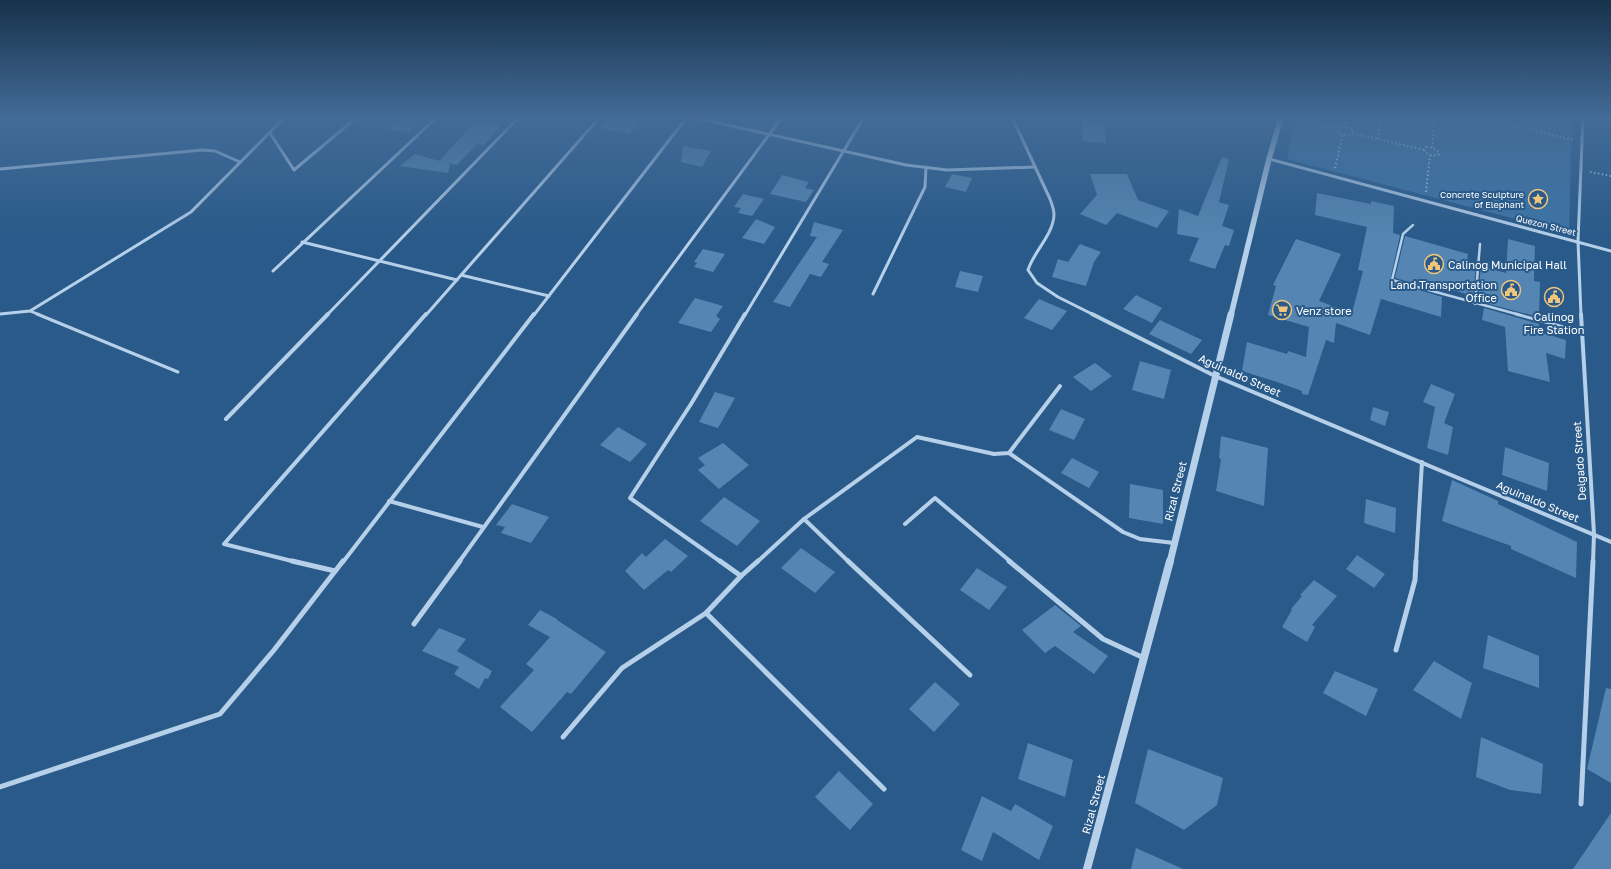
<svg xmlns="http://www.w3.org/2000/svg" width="1611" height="869" viewBox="0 0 1611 869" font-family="'Golos Text',sans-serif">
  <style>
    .green { fill: #3d74a5 }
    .building { fill: #5585b2 }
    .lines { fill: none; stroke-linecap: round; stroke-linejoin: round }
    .path { stroke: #b6d0e9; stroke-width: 2; stroke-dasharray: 1.5 2.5; stroke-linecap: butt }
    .service-far1 { stroke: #b6d0e9; stroke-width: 2.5 }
    .service { stroke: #b6d0e9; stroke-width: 3 }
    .minor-far2 { stroke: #b6d0e9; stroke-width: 3 }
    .minor-far1 { stroke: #b6d0e9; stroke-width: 4 }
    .minor { stroke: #b6d0e9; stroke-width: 5 }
    .tertiary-far2 { stroke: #b6d0e9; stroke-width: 5.5 }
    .tertiary-far1 { stroke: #b6d0e9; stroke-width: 7 }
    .tertiary { stroke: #b6d0e9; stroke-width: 8 }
    .labels { text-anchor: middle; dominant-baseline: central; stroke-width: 4; stroke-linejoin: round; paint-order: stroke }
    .far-poi-label { font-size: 9px; fill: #fff; stroke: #295a89; text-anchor: end }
    .far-street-label { font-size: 9px; fill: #fff; stroke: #295a89 }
    .poi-label { font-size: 11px; fill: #fff; stroke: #295a89; text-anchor: start }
    .street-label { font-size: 11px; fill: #fff; stroke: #295a89 }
  </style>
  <rect width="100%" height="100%" fill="#295a89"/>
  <path class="green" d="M1296 117H1572L1569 233 1287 159Z"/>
  <g class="building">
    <path d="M403 117H424L408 133 387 129Z"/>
    <path d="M611 117H626L640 120 629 134 600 128Z"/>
    <path d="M1082 121 1105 124 1106 143 1082 141Z"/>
    <path d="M475 122 502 124 484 145 477 144 457 165 439 161Z"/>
    <path d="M683 146 711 151 702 167 681 162Z"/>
    <path d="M415 154 450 164 448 173 400 166Z"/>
    <path d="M1222 157 1229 159 1219 202 1229 205 1222 226 1234 230 1229 246 1225 245 1215 269 1189 261 1199 238 1177 234 1179 209 1198 216Z"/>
    <path d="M952 174 972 178 966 192 945 187Z"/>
    <path d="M1090 174H1127L1138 200 1169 211 1157 228 1117 213 1106 225 1080 214 1097 195Z"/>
    <path d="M782 175 809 182 805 188 814 190 806 202 770 194Z"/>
    <path d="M1317 193 1371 204V201L1394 206 1393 233 1400 235 1390 281 1442 297 1441 317 1381 299 1370 335 1336 323 1334 343 1326 340 1308 395 1302 394V391L1277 382 1242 371 1247 342 1287 354 1288 351 1306 357 1309 327 1268 315 1276 286 1273 285 1296 239 1341 254 1319 301 1352 313 1363 271 1358 270 1367 227 1315 215Z"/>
    <path d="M743 194 764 199 752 216 738 213 741 208 734 207Z"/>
    <path d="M756 219 775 227 764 244 742 238Z"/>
    <path d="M814 222 843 230 822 262 829 264 821 277 810 274 790 307 773 302 817 237 810 236Z"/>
    <path d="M1405 236 1468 254 1467 262 1476 265 1473 296 1443 287V291L1395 278Z"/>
    <path d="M1508 239 1535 246 1534 281 1540 282 1539 317 1485 303V300L1478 297 1481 266 1506 273Z"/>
    <path d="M1080 244 1101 252 1094 262 1086 286 1052 277 1058 259 1068 262Z"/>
    <path d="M703 249 725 254 713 272 694 267 697 263 694 262Z"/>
    <path d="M960 271 983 276 978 292 955 287Z"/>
    <path d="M1136 295 1162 308 1152 323 1123 309Z"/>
    <path d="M695 298 723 306 716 316 720 319 711 332 678 323Z"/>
    <path d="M1039 299 1067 311 1052 330 1024 318Z"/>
    <path d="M1484 308 1539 324V332L1566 340 1565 359 1546 353 1550 382 1508 371 1505 327 1482 320Z"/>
    <path d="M1160 320 1202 340 1191 354 1149 334Z"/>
    <path d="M1140 361 1171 370 1164 399 1132 390Z"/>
    <path d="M1095 363 1112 376 1091 391 1073 377Z"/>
    <path d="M1431 384 1455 394 1444 423 1453 427 1448 455 1427 448 1435 407 1423 402Z"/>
    <path d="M715 392 735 398 718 428 699 422Z"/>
    <path d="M1373 407 1389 412 1385 426 1370 420Z"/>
    <path d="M1061 409 1085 419 1074 440 1049 430Z"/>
    <path d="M618 427 647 444 630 462 600 445Z"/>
    <path d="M1221 436 1268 448 1264 506 1216 491 1221 459 1219 458Z"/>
    <path d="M723 443 749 465 719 489 698 470 705 465 698 458Z"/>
    <path d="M1505 447 1549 463 1547 491 1502 475Z"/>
    <path d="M1072 458 1099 472 1089 488 1061 473Z"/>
    <path d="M1452 480 1498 501V504L1577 542 1576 578 1511 549V546L1442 521Z"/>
    <path d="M1130 484 1163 490V524L1129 518Z"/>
    <path d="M724 497 760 521 737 546 700 521Z"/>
    <path d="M1366 499 1396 508 1395 533 1364 523Z"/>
    <path d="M512 504 549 517 531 543 501 533 505 527 496 525Z"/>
    <path d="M665 539 688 556 671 572 668 570 644 590 625 571 642 553 646 557Z"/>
    <path d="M801 548 835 572 815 593 781 568Z"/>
    <path d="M1357 555 1385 574 1374 588 1346 569Z"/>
    <path d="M977 568 1007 587 989 610 960 590Z"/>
    <path d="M1314 580 1337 596 1312 625 1315 627 1307 642 1282 627 1292 610 1291 609 1302 596 1300 595Z"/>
    <path d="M1055 605 1081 626 1073 632 1108 656 1094 674 1055 646 1045 653 1022 630Z"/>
    <path d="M540 610 557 619V620L606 652 571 694 567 692 532 732 500 707 534 670 526 664 550 637 528 625Z"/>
    <path d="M439 628 466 639 457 651 492 671 488 679 485 678 479 689 454 674 459 667 422 651Z"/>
    <path d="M1488 635 1539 656V688L1483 668Z"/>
    <path d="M1434 661 1472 683 1461 719 1413 690Z"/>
    <path d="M1335 671 1378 689 1366 716 1323 693Z"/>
    <path d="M935 682 960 704 934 732 909 709Z"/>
    <path d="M1606 688 1611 689V783L1587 769Z"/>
    <path d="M1481 737 1543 764 1541 794 1510 790 1476 777Z"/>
    <path d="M1028 743 1073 760 1065 797 1018 779Z"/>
    <path d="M1148 749 1223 778 1217 805 1184 830 1135 803Z"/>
    <path d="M839 771 873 804 850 830 815 797Z"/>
    <path d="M982 796 1011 811 1015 804 1053 826 1039 860 993 832 982 861 961 850Z"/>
    <path d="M1611 813V869H1573Z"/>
    <path d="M1136 848 1183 869H1131Z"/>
  </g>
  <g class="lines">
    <g class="path">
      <path d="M1381 117 1378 139 1424 150"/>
      <path d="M1432 117 1435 119 1458 117"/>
      <path d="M1478 117 1573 140"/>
      <path d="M1292 119 1338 129"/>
      <path d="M1339 126 1353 129 1352 136 1338 133Z"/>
      <path d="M1346 128 1348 117"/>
      <path d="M1352 133 1378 139"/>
      <path d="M1426 147 1433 148 1439 152V154C1433 157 1428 155 1424 150Z"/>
      <path d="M1432 148 1435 119"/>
      <path d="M1335 168 1343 134"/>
      <path d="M1590 172 1611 176"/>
      <path d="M1426 192 1430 155"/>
    </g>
    <g class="service-far1">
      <path d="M1605 117 1611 119"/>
      <path d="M1413 225 1403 234 1392 280 1520 315"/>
      <path d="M1475 304 1480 244"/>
      <path d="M30 311 40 315"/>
    </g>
    <g class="service">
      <path d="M37 314 178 372"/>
      <path d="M1516 314 1582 332"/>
    </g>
    <g class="minor-far2">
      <path d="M692 117 906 165 947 170 1035 167"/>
      <path d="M1012 117 1050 199C1052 204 1054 209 1054 215 1053 235 1034 251 1028 270L1037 283 1058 297 1094 315"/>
      <path d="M270 133 294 170 357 117"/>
      <path d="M1269 159 1611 251"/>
      <path d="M0 169 202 150 215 151 240 162"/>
      <path d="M302 242 457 280"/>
      <path d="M273 271 437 117"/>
      <path d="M461 275 549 296"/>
      <path d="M873 294 925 187 926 167"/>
      <path d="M0 314 30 311 191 212 285 117"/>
      <path d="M327 315 519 117"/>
      <path d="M426 315 600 117"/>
      <path d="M534 315 687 117"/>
      <path d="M636 315 782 117"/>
      <path d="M745 315 864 117"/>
      <path d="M1581 315 1578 241 1583 117"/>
    </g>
    <g class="minor-far1">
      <path d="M1092 314 1215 376 1611 542"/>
      <path d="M1581 314 1594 534 1593 562"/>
      <path d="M226 419 328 314"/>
      <path d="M1009 453 1123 532 1140 539 1174 543"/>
      <path d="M389 501 483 527"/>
      <path d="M804 519 849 562"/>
      <path d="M905 524 935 498 1011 562"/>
      <path d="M296 562 224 544 426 314"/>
      <path d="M343 562 534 314"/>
      <path d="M459 562 637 314"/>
      <path d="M721 562 630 498 691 404 745 314"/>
      <path d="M757 562 804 519 917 437 994 454 1009 453 1060 386"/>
      <path d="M1416 562 1422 462"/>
    </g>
    <g class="minor">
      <path d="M292 561 335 571"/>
      <path d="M720 561 741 576"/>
      <path d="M848 561 970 675"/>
      <path d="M1009 561 1103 639 1144 658"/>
      <path d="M706 613 884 789"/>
      <path d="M414 624 460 561"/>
      <path d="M1396 650 1415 580 1416 561"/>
      <path d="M563 737 622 668 706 613 741 576 758 561"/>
      <path d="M0 787 220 714 274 650 343 561"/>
      <path d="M1581 804 1593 561"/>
    </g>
    <path class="tertiary-far2" d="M1231 315 1269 159 1281 117"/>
    <path class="tertiary-far1" d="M1170 562 1231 314"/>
    <path class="tertiary" d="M1087 869 1170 561"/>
  </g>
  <linearGradient id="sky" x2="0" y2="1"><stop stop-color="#17324b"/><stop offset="0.49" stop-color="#436b97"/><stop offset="1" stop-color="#436b97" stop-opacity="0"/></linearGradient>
  <rect width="1611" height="239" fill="url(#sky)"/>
  <defs>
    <g id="sight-ring" transform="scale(1)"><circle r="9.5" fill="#295a89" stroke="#f0c67c" stroke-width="1.5"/><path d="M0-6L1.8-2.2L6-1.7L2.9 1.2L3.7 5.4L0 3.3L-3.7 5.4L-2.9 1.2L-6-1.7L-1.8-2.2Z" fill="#f0c67c"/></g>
    <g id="civic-ring" transform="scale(1)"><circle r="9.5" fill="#295a89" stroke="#f0c67c" stroke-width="1.5"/><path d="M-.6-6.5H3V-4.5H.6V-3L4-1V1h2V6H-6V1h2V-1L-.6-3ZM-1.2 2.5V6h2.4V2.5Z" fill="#f0c67c"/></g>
    <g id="supermarket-ring" transform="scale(1)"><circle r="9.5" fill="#295a89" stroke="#f0c67c" stroke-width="1.5"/><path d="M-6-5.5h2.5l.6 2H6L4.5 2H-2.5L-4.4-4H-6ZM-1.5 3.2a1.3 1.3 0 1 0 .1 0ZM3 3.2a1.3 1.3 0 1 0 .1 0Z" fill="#f0c67c"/></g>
  </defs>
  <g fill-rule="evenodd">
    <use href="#sight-ring" x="1538" y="199"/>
    <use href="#civic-ring" x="1434" y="264"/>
    <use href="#civic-ring" x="1511" y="290"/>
    <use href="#civic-ring" x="1554" y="297"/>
    <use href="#supermarket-ring" x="1282" y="310"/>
  </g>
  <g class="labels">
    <g class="far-poi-label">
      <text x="1524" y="194">Concrete Sculpture<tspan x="1524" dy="10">of Elephant</tspan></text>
    </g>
    <g class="far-street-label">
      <text transform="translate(1546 225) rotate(14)">Quezon Street</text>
    </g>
    <g class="poi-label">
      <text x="1448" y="264">Calinog Municipal Hall</text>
      <text x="1497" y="284" text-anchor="end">Land Transportation<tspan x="1497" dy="13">Office</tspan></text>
      <text x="1296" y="310">Venz store</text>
      <text x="1554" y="316" text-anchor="middle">Calinog<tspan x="1554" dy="13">Fire Station</tspan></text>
    </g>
    <g class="street-label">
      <text transform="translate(1240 375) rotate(24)">Aguinaldo Street</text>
      <text transform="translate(1579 461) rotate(-94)">Delgado Street</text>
      <text transform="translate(1175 491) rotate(-76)">Rizal Street</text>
      <text transform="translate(1538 501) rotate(23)">Aguinaldo Street</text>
      <text transform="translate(1093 804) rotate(-75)">Rizal Street</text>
    </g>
  </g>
</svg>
